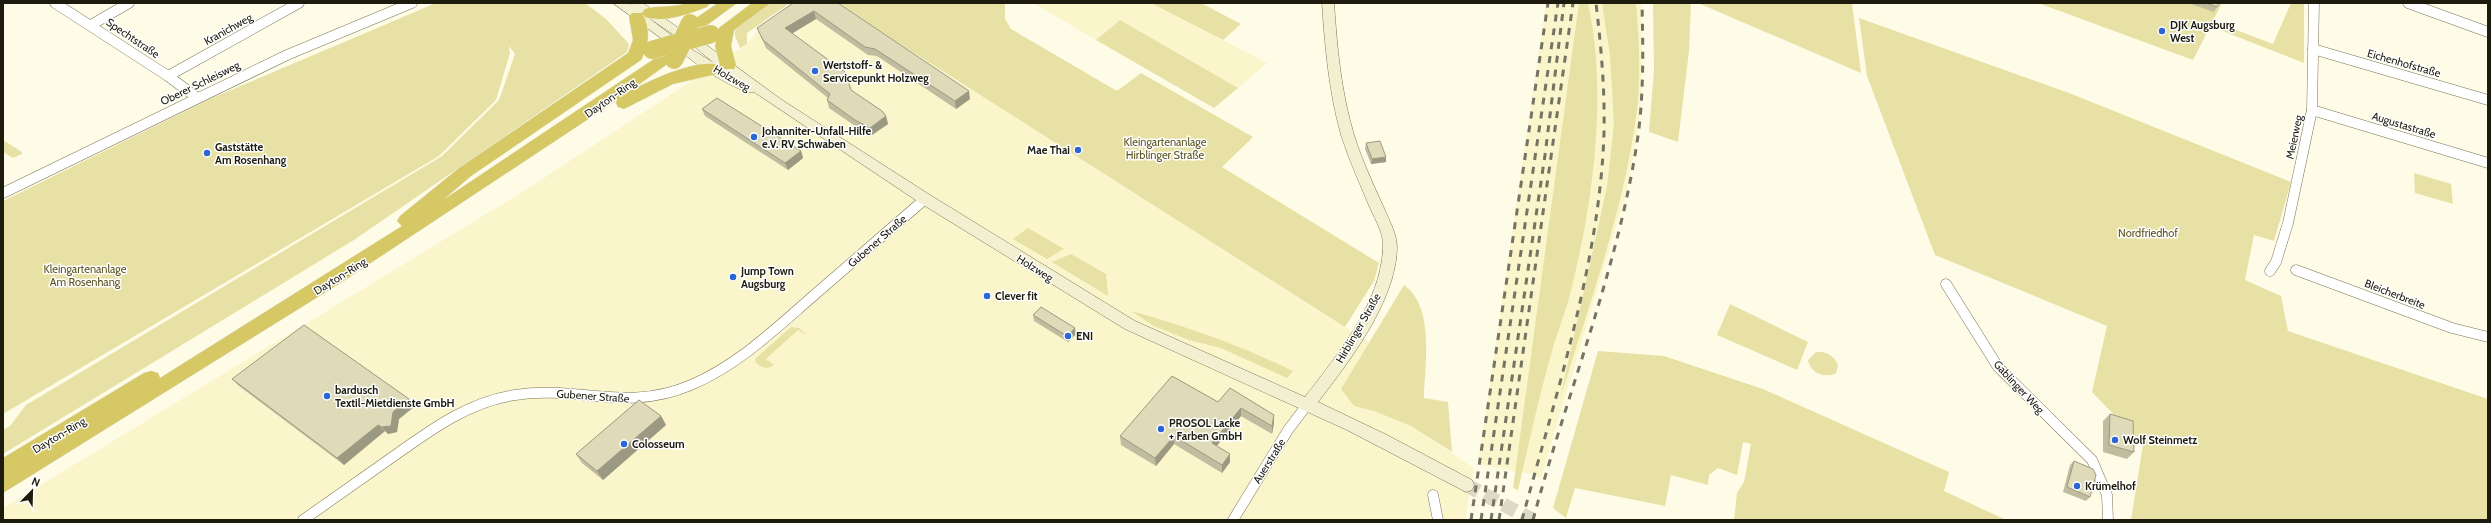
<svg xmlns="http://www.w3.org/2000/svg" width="2491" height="523" viewBox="0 0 2491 523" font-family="Cabin,sans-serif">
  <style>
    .built { fill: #faf5ca }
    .green { fill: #e8e1a6 }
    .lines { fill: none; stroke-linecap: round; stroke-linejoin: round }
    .secondary-tunnel { stroke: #dcdac6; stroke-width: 14; stroke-dasharray: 14 7; stroke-linecap: butt }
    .street-casing { stroke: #7a7657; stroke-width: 11 }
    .secondary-casing { stroke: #7a7657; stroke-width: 1 }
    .highway-casing { stroke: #e8e8e7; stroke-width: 1 }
    .street { stroke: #fff; stroke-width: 10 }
    .secondary { fill: #f3efd1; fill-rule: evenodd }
    .highway { fill: #d6c965; fill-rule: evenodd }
    .rail { stroke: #757464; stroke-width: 3; stroke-dasharray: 7 7; stroke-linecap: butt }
    .highway-bridge-casing { stroke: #e8e8e7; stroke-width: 19; stroke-linecap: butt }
    .highway-bridge { stroke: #d6c965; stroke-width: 18 }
    .wall { fill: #c0bc9f }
    .shaded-wall { fill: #9c9982 }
    .building { fill: #dfdbb9; stroke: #9c9982 }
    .poi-dot { fill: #2b67d4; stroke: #fff; stroke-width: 1.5 }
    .labels { text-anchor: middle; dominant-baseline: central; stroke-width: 3; stroke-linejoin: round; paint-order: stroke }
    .poi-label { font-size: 11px; font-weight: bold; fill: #1c1b0e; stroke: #fff; text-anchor: start }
    .street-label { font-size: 11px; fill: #1c1b0e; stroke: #fff }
    .park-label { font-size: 11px; fill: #5a531e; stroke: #fff }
  </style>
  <rect width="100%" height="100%" fill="#fefce7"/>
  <g class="built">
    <path d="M800 3H839L897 42 1370 343 1341 389 1354 405 1374 411 1411 426 1474 468 1465 520H3V508L529 188 747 44 757 32Z"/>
    <path d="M1033 3H1151L1267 63 1238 88 1120 20 1096 40Z"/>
    <path d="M1546 3H1641L1642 88 1637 135 1626 193 1541 478 1531 474 1478 464Z"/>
  </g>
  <g class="green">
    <path d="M436 3H585L606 19 629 44 627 52 354 240 3 454V430L10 426 26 405 442 156 499 100 515 54 509 46 510 53 496 100 439 156 3 414V201L210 99Z"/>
    <path d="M770 3H790L747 33V44L740 48 735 36V28Z"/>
    <path d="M839 3H1005V19L1011 29 1117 91 1141 73 1253 137 1222 167 1379 263 1374 281 1345 327 897 42Z"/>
    <path d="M1151 3H1201L1241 24 1223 40Z"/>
    <path d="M1579 3H1588C1608 95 1593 204 1570 294 1565 315 1556 334 1551 355 1538 399 1529 445 1518 490L1513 488Z"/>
    <path d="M1602 3H1636C1639 37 1641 75 1637 109 1625 208 1589 304 1560 399L1607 187 1614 124 1610 55Z"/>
    <path d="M1653 3H1691L1689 51 1678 142 1649 132 1654 70Z"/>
    <path d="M1698 3H1852L1861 73Z"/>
    <path d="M2038 3H2222L2193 60Z"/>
    <path d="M2291 3H2304V63L2220 30 2218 23 2273 44Z"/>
    <path d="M1859 18 2069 93 2291 182 2274 241 2254 235 2245 280 2281 296 2288 331 2488 399V520H2131L2143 445 2092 392 2107 326 1935 255 1867 76Z"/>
    <path d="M1120 20 1238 88 1214 108 1096 40Z"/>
    <path d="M3 140 22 152V154L13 158 3 152Z"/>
    <path d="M2414 173 2451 184 2453 204 2415 193Z"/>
    <path d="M1028 228 1064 249 1047 259 1013 239Z"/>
    <path d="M1071 254 1106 274 1108 296 1052 262Z"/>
    <path d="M1404 285C1435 307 1425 364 1424 398L1448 402 1452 452 1411 426 1374 411 1354 406 1341 389Z"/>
    <path d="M1730 304 1808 342 1797 370 1717 335Z"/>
    <path d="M1131 311C1189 327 1239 345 1293 371L1287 378 1221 348 1189 340 1154 326Z"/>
    <path d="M791 327 799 328 807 335 798 330 766 359 774 365C766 370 763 368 756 363L755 359Z"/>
    <path d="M1598 351 1664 356 1763 389 1949 472 1944 491 2006 520H1734L1737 493 1744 482 1751 444 1743 442 1737 475 1718 468 1709 475 1708 485 1671 475 1665 506 1575 488 1566 518 1553 508Z"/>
    <path d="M1816 352C1826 351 1835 356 1838 366L1836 373C1825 379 1810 373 1808 360Z"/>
  </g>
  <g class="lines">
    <path class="secondary-tunnel" d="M1466 485 1533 520"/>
    <g class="street-casing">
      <g id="street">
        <path d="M55 3 168 76 196 97"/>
        <path d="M2408 3 2488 32"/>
        <path d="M91 25 129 3"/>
        <path d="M2313 49 2488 100"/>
        <path d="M168 76 299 3"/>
        <path d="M2312 110 2488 163"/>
        <path d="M3 193 287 55 412 3"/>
        <path d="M2296 270 2452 328 2488 337"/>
        <path d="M2270 271 2276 262 2288 223 2312 110 2314 3"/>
        <path d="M1946 284 1998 367 2092 460 2107 495 2108 520"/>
        <path d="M1433 495 1438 520"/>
        <path d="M303 520C330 501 357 482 384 463 424 435 465 402 515 395 579 385 625 413 691 385 738 365 774 330 812 297 850 264 887 232 925 199"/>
        <path d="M1233 520 1288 430 1307 405"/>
      </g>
    </g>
    <g class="secondary-casing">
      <g id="secondary">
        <path d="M613 3H627L631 5 629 3H643L684 32 678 36 674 35 646 16 675 38 669 42 665 41Z"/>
        <path d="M1322 3H1334C1337 47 1341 92 1354 135 1362 160 1373 184 1384 208 1389 220 1397 234 1397 248 1396 301 1349 362 1318 402L1387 435 1472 480 1474 485 1472 490 1466 492 1347 430 1125 329 920 203 754 92C743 96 688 61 682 51L688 47 714 63 691 44 693 41H701L782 100 930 195 1135 321 1305 397C1337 355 1381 303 1383 248 1384 234 1376 221 1370 208 1360 184 1349 160 1341 135 1329 92 1325 47 1322 3Z"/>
      </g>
    </g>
    <g class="highway-casing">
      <g id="highway">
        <path d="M687 3H710L707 7C688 14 666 23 645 17L642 13 645 9C659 5 673 8 687 3Z"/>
        <path d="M718 3H737L699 31H689L686 27 689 23Z"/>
        <path d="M752 3H771L734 30 731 46 736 65 734 69H723L721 73 673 84 624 109 618 107 616 103 617 100 345 280 3 493V458L144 373 151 371 158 373 160 378 402 226 397 221 400 216 459 168 628 53 633 40 629 17 632 13H642C651 28 649 46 641 60L471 176 443 200 663 53H675L677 57 630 91C651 80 696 58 720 65L715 46 719 28Z"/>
      </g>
    </g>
    <use href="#street" class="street"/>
    <use href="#secondary" class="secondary"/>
    <use href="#highway" class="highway"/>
    <g class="rail">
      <path d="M1471 520 1548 3"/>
      <path d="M1481 520 1558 3"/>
      <path d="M1491 520 1545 155 1564 3"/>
      <path d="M1499 520 1573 3"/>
      <path d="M1522 520C1555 397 1600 261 1604 133 1605 89 1601 46 1596 3"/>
      <path d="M1533 520C1567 392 1619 267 1638 136 1644 91 1643 47 1642 3"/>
    </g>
    <g class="highway-bridge-casing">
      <g id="highway-bridge">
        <path d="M684 36 690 23"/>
        <path d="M690 40 711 34"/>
        <path d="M652 50 676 43"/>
        <path d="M674 60 681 46"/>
      </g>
    </g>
    <use href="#highway-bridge" class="highway-bridge"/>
  </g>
  <g class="wall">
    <path d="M838 3 970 99 956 109 877 56 868 55 816 19 792 33 851 90 886 116 888 124 872 135 858 128 829 108 827 100 828 98 766 48 757 28Z"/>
    <path d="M2188 3H2219L2214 12Z"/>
    <path d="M702 109 801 151 803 158 788 170 705 116Z"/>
    <path d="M1366 143 1386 162 1371 164 1365 149Z"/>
    <path d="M1033 315 1076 334 1068 342 1034 321Z"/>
    <path d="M232 379 409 399 415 406 399 419 397 432 388 434 385 431 344 465 239 386Z"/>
    <path d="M1218 402 1274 415V423L1272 434 1241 416 1216 446 1230 462 1222 473 1174 444 1156 466 1121 445 1120 436Z"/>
    <path d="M2110 414 2134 452 2127 459 2103 452V421Z"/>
    <path d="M661 416 666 425 603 480 582 463 576 454Z"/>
    <path d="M2074 461 2090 497 2086 501 2063 492 2070 465Z"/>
  </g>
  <g class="shaded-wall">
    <path d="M814 11 816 19 788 36 785 28Z"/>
    <path d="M969 91 970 99 956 109 955 101Z"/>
    <path d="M886 116 888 124 872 135 870 128Z"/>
    <path d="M801 151 803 158 788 170 785 163Z"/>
    <path d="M1386 157V162L1371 164 1372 159Z"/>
    <path d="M1075 328 1076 334 1068 342 1067 336Z"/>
    <path d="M409 399 415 406 399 419 397 432 388 434 382 427 393 412Z"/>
    <path d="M1241 408V416L1212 452V443Z"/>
    <path d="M1274 415V423L1272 434V426Z"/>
    <path d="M661 416 666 425 603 480 597 471Z"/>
    <path d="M378 425 385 431 344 465 337 458Z"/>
    <path d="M1174 436V444L1156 466 1155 458Z"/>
    <path d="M1230 454V462L1222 473V465Z"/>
  </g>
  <g class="building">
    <path d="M793 3H838L969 91 955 101 875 49 865 47 814 11 785 28 845 72 851 90 882 111 886 116 870 128 855 120 827 100 830 94 763 40 757 28Z"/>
    <path d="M2206 3H2219L2217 7Z"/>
    <path d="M717 98 801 151 785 163 702 109Z"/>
    <path d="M1380 141 1386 157 1372 159 1366 143Z"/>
    <path d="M1041 307 1075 328 1067 336 1033 315Z"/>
    <path d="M304 325 409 399 393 412 391 426 382 427 378 425 337 458 232 379Z"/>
    <path d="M1172 376 1218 402 1230 388 1274 415 1272 426 1241 408 1212 443 1230 454 1222 465 1174 436 1155 458 1120 436Z"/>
    <path d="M639 400 661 416 597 471 576 454Z"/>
    <path d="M2110 414 2133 421 2134 452 2109 445Z"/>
    <path d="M2074 461 2093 469 2096 475 2090 497 2067 487Z"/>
  </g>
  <g class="poi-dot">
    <circle cx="2162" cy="31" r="4"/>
    <circle cx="815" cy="71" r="4"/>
    <circle cx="754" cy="137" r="4"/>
    <circle cx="1078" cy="150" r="4"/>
    <circle cx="207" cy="153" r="4"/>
    <circle cx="733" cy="277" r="4"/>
    <circle cx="987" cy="296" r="4"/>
    <circle cx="1068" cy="336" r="4"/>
    <circle cx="327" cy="396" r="4"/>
    <circle cx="1161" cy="429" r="4"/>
    <circle cx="2115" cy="440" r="4"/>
    <circle cx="624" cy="444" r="4"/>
    <circle cx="2077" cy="486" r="4"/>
  </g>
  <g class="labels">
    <g class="poi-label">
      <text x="2170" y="25">DJK Augsburg<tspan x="2170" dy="13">West</tspan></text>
      <text x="823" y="65">Wertstoff- &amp;<tspan x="823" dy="13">Servicepunkt Holzweg</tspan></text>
      <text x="762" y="131">Johanniter-Unfall-Hilfe<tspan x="762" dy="13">e.V. RV Schwaben</tspan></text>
      <text x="215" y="147">Gaststätte<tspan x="215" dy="13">Am Rosenhang</tspan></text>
      <text x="1070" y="150" text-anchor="end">Mae Thai</text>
      <text x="741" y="271">Jump Town<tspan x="741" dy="13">Augsburg</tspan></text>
      <text x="995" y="296">Clever fit</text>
      <text x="1076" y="336">ENI</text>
      <text x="335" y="390">bardusch<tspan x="335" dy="13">Textil-Mietdienste GmbH</tspan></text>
      <text x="1169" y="423">PROSOL Lacke<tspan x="1169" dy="13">+ Farben GmbH</tspan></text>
      <text x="2123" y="440">Wolf Steinmetz</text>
      <text x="632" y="444">Colosseum</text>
      <text x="2085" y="486">Krümelhof</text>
    </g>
    <g class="street-label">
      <text transform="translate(228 29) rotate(-29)">Kranichweg</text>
      <text transform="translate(133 38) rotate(34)">Spechtstraße</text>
      <text transform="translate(2404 63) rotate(16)">Eichenhofstraße</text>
      <text transform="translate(732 78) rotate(30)">Holzweg</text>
      <text transform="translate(200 83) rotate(-26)">Oberer Schleisweg</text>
      <text transform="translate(610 98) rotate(-35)">Dayton-Ring</text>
      <text transform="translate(2404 125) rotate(17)">Augustastraße</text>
      <text transform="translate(2294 137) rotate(-78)">Meierweg</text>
      <text transform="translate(877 241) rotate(-41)">Gubener Straße</text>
      <text transform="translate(1035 268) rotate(32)">Holzweg</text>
      <text transform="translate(340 276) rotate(-32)">Dayton-Ring</text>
      <text transform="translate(2395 294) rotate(21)">Bleicherbreite</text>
      <text transform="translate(1358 328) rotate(-60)">Hirblinger Straße</text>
      <text transform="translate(2019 387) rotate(47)">Gablinger Weg</text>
      <text transform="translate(593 396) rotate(4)">Gubener Straße</text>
      <text transform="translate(59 435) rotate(-31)">Dayton-Ring</text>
      <text transform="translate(1269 461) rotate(-58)">Auerstraße</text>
    </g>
    <g class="park-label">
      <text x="1165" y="142">Kleingartenanlage<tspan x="1165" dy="13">Hirblinger Straße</tspan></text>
      <text x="2148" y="233">Nordfriedhof</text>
      <text x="85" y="269">Kleingartenanlage<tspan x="85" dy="13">Am Rosenhang</tspan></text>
    </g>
  </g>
  <rect width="2491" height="523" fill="none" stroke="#1c1b0e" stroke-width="8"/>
  <g transform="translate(32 491) rotate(23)" stroke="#ffffff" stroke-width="3" paint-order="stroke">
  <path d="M0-3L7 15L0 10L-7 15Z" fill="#1c1b0e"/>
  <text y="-6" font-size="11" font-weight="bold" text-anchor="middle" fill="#1c1b0e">N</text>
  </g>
</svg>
